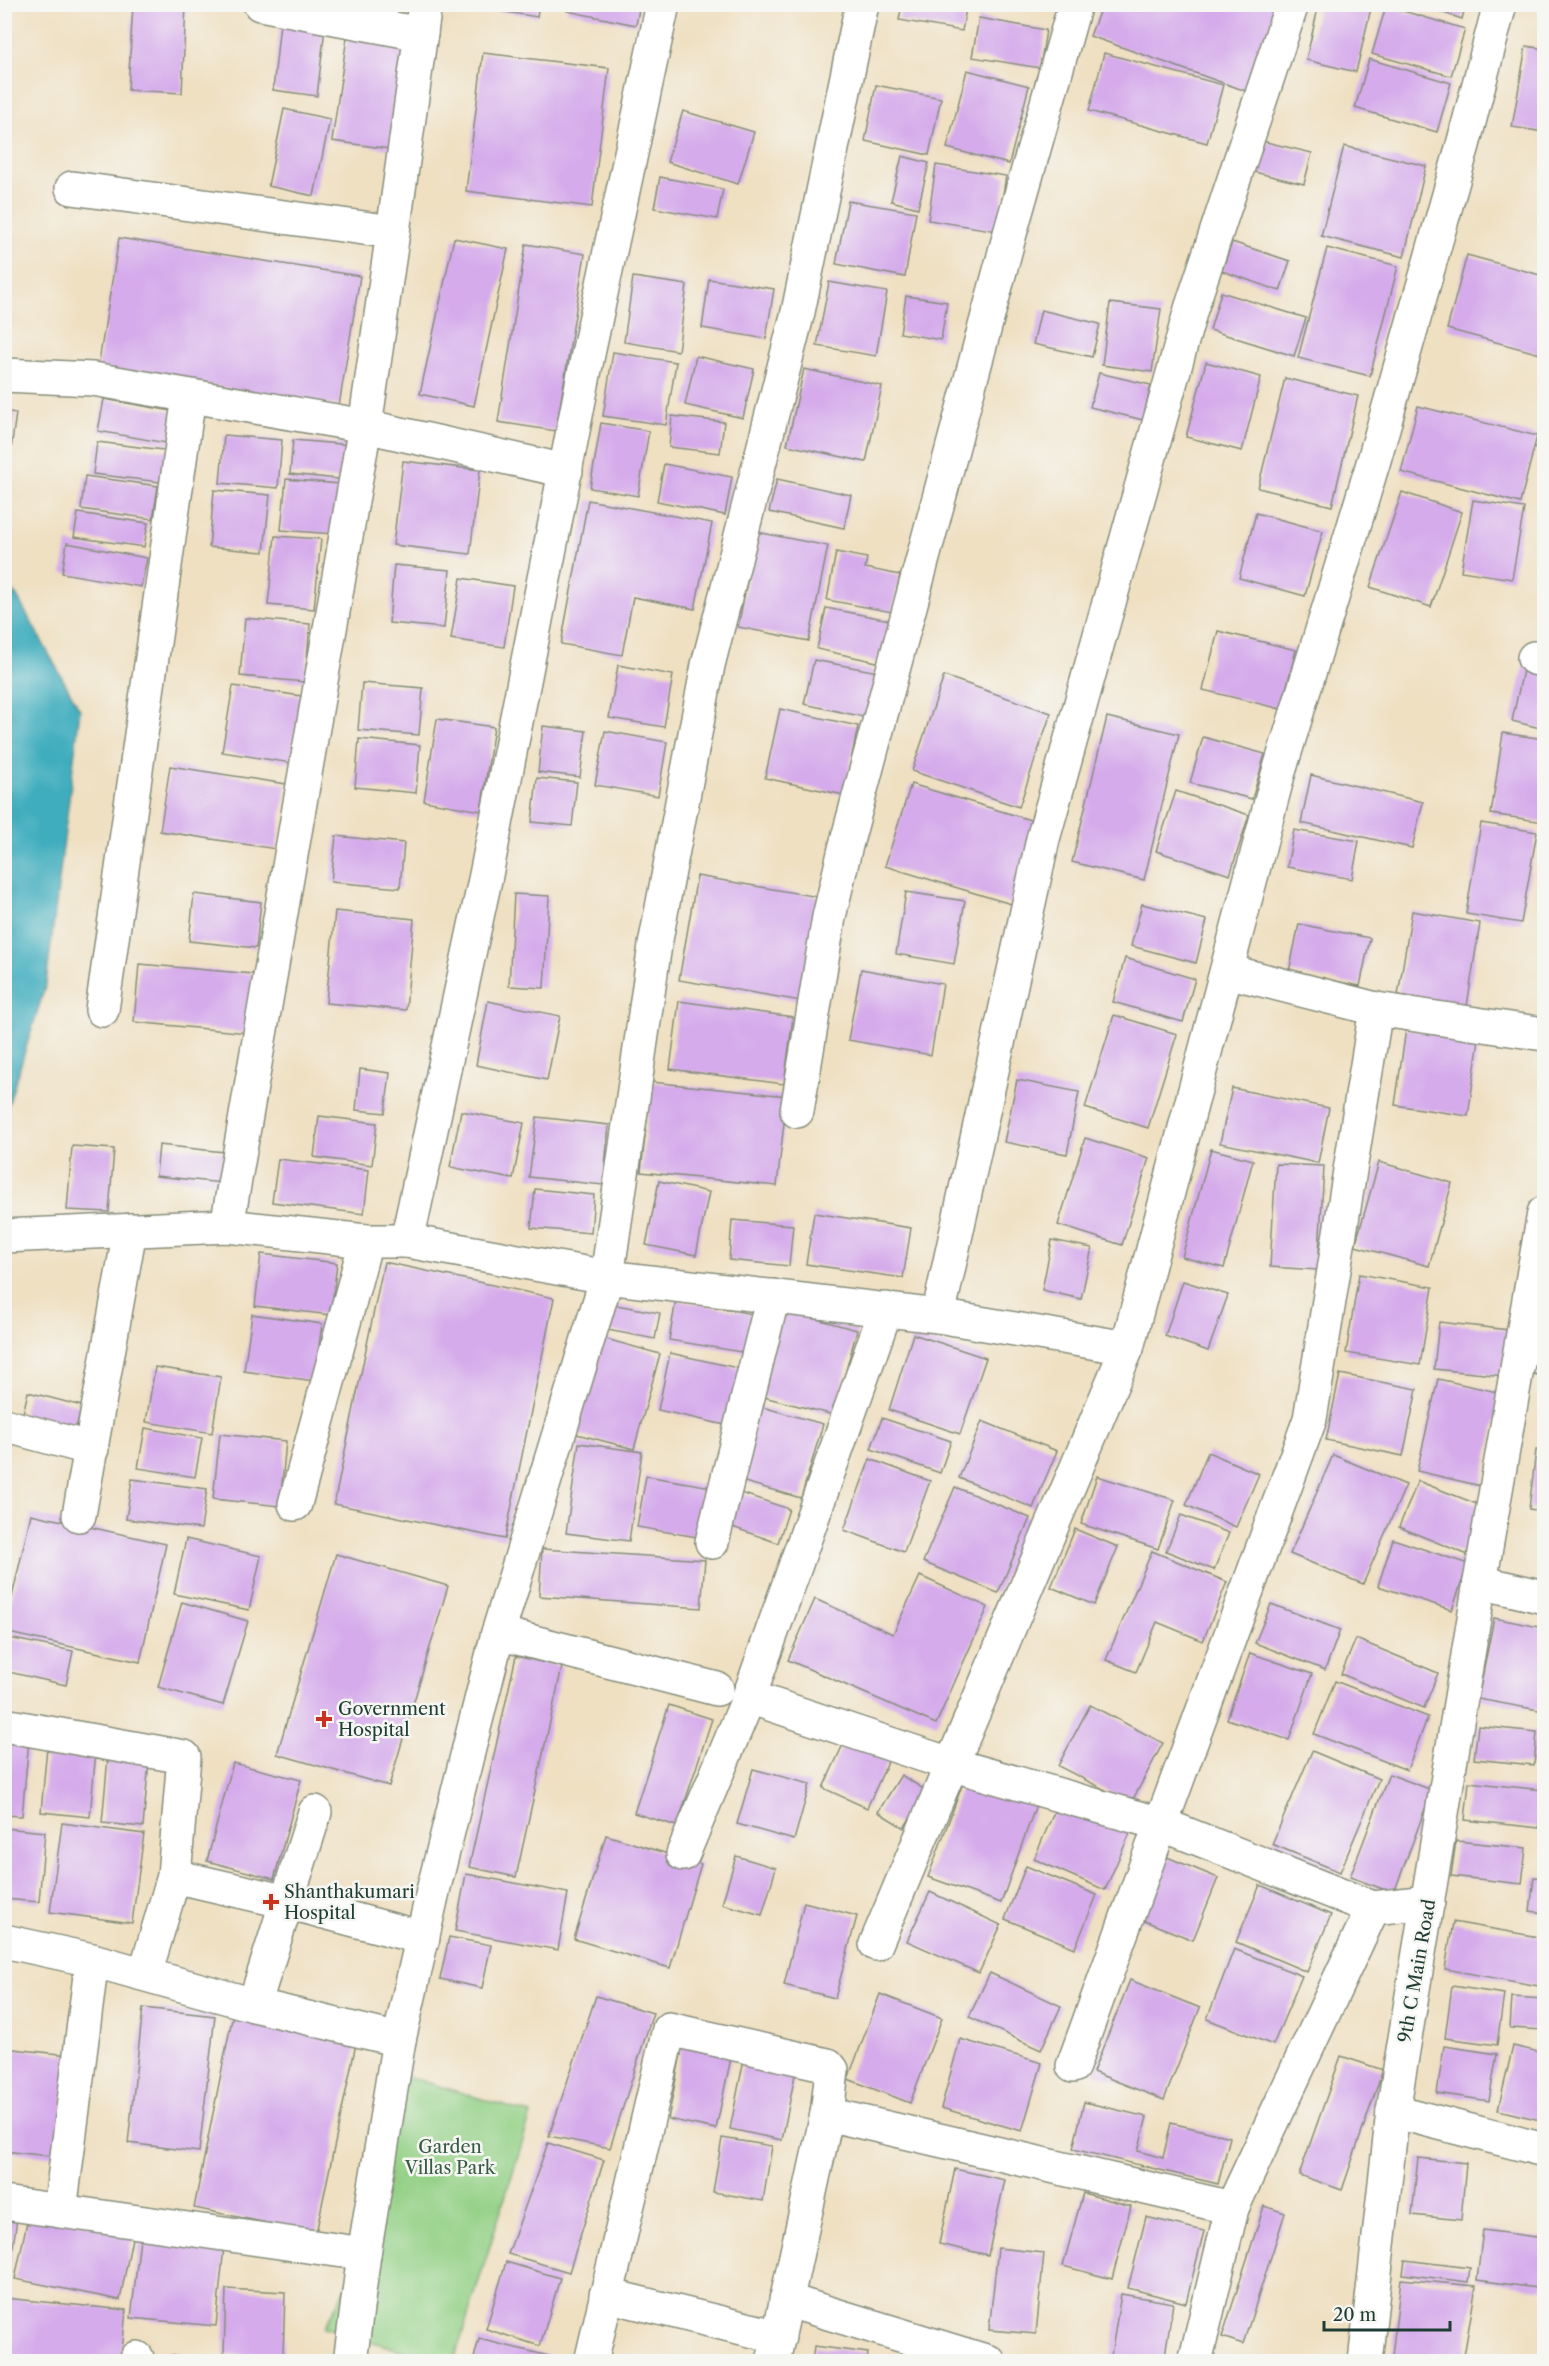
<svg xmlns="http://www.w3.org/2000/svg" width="1549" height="2366" viewBox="0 0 1549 2366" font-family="'Libre Caslon Text',serif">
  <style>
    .green { fill: #93d085; stroke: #59865c; stroke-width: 1.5 }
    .water { fill: #40adbe; stroke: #307579; stroke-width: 1.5 }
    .building { fill: #d5abeb }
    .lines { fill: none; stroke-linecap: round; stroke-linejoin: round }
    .street-casing { stroke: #878e7b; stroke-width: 36 }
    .street { stroke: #fff; stroke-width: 33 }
    .poi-dot { fill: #c8321e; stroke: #f6f6f2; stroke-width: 2 }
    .labels { text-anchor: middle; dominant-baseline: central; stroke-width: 5; stroke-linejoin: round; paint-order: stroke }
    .poi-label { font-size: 18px; fill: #1f3d34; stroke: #f6f6f2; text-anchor: start }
    .street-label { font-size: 18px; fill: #1f3d34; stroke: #f6f6f2 }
    .park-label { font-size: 18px; fill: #365a44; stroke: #f6f6f2 }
  </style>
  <rect width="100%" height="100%" fill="#f6f6f2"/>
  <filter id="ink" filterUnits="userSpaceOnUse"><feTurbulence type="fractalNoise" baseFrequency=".0167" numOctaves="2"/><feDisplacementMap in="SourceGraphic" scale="12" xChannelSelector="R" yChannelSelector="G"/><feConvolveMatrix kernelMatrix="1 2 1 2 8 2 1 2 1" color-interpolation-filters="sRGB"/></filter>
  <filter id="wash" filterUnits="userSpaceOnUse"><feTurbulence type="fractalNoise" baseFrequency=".008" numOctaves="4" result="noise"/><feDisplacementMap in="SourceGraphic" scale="24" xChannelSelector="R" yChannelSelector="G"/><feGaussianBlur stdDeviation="1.35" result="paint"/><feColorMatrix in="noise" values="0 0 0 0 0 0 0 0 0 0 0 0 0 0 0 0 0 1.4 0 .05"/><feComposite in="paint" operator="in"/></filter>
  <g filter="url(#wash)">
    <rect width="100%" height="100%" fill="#efe0c2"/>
    <path class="green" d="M403 2075 531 2114 454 2361H436L324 2327 364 2254Z"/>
    <path class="water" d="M5 587 15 593 80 710 46 984 5 1115Z"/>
    <g id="blocks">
      <g class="building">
        <path d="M133 4H186L182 93 128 90Z"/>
        <path d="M481 4H539L537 17 480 8Z"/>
        <path d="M568 4H640L636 25 567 11Z"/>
        <path d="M902 4H967L962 31 899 20Z"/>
        <path d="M1102 4H1278L1246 91 1090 36Z"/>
        <path d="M1319 4H1372L1356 72 1306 60Z"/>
        <path d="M1417 4H1466L1462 19Z"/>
        <path d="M1386 6 1465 29 1451 76 1372 54Z"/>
        <path d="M979 18 1046 30 1040 68 972 57Z"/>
        <path d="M280 23 325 28 317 96 273 90Z"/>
        <path d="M347 37 412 46 397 150 332 141Z"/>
        <path d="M1526 46 1544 49V132L1512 127Z"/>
        <path d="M483 53 609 68 592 207 466 191Z"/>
        <path d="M1104 53 1223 85 1207 143 1089 111Z"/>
        <path d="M1369 59 1451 83 1437 132 1355 108Z"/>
        <path d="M967 70 1029 86 1009 164 947 148Z"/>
        <path d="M876 85 941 98 929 155 865 141Z"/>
        <path d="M284 109 330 119 314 196 268 186Z"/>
        <path d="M683 111 754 132 738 184 667 162Z"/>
        <path d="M1262 141 1312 153 1304 184 1254 172Z"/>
        <path d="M1344 146 1426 166 1404 257 1321 236Z"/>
        <path d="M902 156 929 163 918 208 891 201Z"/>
        <path d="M936 165 1006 176 997 231 928 220Z"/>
        <path d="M660 177 723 189 717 219 654 208Z"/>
        <path d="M848 201 916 212 905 277 836 264Z"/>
        <path d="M119 238 360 276 339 406 98 368Z"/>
        <path d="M454 238 508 249 474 406 420 394Z"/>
        <path d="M1232 242 1290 261 1280 291 1222 271Z"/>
        <path d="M526 244 585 254 556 431 498 422Z"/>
        <path d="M1327 248 1398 266 1370 376 1298 358Z"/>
        <path d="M1467 255 1544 276V355L1447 329Z"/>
        <path d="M633 277 687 285 678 351 624 342Z"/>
        <path d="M709 279 774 289 766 339 702 328Z"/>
        <path d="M829 282 887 292 876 356 817 346Z"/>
        <path d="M1221 292 1306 318 1294 356 1210 330Z"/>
        <path d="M906 296 947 302 941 340 900 333Z"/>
        <path d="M1110 303 1161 309 1152 372 1102 365Z"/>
        <path d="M1041 310 1100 324 1092 357 1033 344Z"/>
        <path d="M613 352 676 362 666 425 603 416Z"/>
        <path d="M696 356 754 369 743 418 685 405Z"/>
        <path d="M1206 362 1261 377 1242 451 1186 437Z"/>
        <path d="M804 369 882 386 866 462 787 445Z"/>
        <path d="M1099 373 1151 385 1143 420 1090 407Z"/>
        <path d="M1285 378 1358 396 1332 506 1258 488Z"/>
        <path d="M104 399 183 413 177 445 98 431Z"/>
        <path d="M1418 406 1537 436 1520 503 1401 472Z"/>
        <path d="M4 411 16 413 6 486H4Z"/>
        <path d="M672 416 724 422 720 453 669 447Z"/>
        <path d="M601 423 649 431 638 496 590 488Z"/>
        <path d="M224 435 282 440 278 488 220 483Z"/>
        <path d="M293 440 352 445 348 480 290 474Z"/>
        <path d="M97 442 172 451 168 483 93 474Z"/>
        <path d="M403 461 480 470 470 554 393 545Z"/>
        <path d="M664 464 732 477 725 515 657 501Z"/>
        <path d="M85 476 158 486 153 519 81 509Z"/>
        <path d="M286 479 339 484 334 534 281 530Z"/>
        <path d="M777 479 851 495 844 528 769 512Z"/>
        <path d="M214 490 270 495 264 552 209 547Z"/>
        <path d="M1402 492 1462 512 1431 607 1370 587Z"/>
        <path d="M588 500 712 523 695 609 633 597 622 655 561 644Z"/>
        <path d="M1473 500 1524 508 1512 579 1461 571Z"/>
        <path d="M78 513 148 523 144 547 74 537Z"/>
        <path d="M1256 513 1323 531 1305 596 1239 578Z"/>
        <path d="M757 532 828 546 809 641 738 627Z"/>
        <path d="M275 536 321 539 314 609 268 605Z"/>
        <path d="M67 543 147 558 141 587 62 573Z"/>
        <path d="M836 552 867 558 865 568 900 575 892 612 827 600Z"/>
        <path d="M394 565 450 570 444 628 389 623Z"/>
        <path d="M461 578 513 586 504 647 451 639Z"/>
        <path d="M826 608 895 621 886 664 817 649Z"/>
        <path d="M245 618 310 624 305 682 240 676Z"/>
        <path d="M1218 631 1296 650 1281 709 1203 690Z"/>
        <path d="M814 660 878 672 869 718 804 704Z"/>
        <path d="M1525 661 1544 665V729L1512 721Z"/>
        <path d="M618 665 673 675 664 727 609 718Z"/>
        <path d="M944 676 1051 713 1019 807 912 771Z"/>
        <path d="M362 683 423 688 419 735 358 730Z"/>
        <path d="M233 686 301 696 291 763 222 752Z"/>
        <path d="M780 709 858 726 844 795 765 778Z"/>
        <path d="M1107 717 1179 734 1144 880 1072 862Z"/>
        <path d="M437 719 494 727 481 811 424 801Z"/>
        <path d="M543 726 586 731 580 777 538 772Z"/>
        <path d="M605 731 667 742 658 796 595 785Z"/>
        <path d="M1503 733 1544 739V822L1491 814Z"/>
        <path d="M1203 737 1265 754 1252 799 1190 783Z"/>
        <path d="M359 739 420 745 416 793 355 787Z"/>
        <path d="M170 766 286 784 276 849 160 831Z"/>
        <path d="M1311 775 1423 802 1412 848 1301 823Z"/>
        <path d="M537 778 577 782 572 826 532 822Z"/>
        <path d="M911 784 1037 822 1011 904 885 866Z"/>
        <path d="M1176 791 1249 815 1230 875 1156 851Z"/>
        <path d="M1481 823 1537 832 1521 923 1466 914Z"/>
        <path d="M1294 830 1359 841 1352 879 1287 867Z"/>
        <path d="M336 836 404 843 400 888 331 882Z"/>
        <path d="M697 876 819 897 801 1001 679 980Z"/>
        <path d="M906 892 965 901 954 964 896 954Z"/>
        <path d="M194 894 261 902 256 948 189 941Z"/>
        <path d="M514 894 549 896 544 988 509 986Z"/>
        <path d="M1142 904 1207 920 1196 963 1131 946Z"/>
        <path d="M335 911 414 919 406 1010 326 1003Z"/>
        <path d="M1412 911 1480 923 1467 1006 1398 995Z"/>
        <path d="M1299 924 1370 938 1360 986 1289 972Z"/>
        <path d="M1125 958 1195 979 1183 1022 1113 1002Z"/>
        <path d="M139 964 253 974 248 1033 134 1022Z"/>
        <path d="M861 969 943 984 931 1055 848 1040Z"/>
        <path d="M488 1001 560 1016 547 1080 476 1065Z"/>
        <path d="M679 1001 793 1017 784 1084 670 1069Z"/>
        <path d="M1114 1015 1177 1034 1148 1128 1085 1108Z"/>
        <path d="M1406 1029 1479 1040 1468 1116 1395 1105Z"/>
        <path d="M360 1069 390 1073 385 1113 356 1110Z"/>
        <path d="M1017 1080 1079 1092 1067 1154 1004 1142Z"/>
        <path d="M651 1082 787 1096 777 1186 641 1172Z"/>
        <path d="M1232 1088 1329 1108 1318 1163 1220 1143Z"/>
        <path d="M461 1111 524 1123 513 1179 450 1167Z"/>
        <path d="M319 1116 377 1123 372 1165 314 1157Z"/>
        <path d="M537 1117 609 1125 603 1185 529 1177Z"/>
        <path d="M1085 1138 1149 1158 1122 1245 1058 1225Z"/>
        <path d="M159 1145 224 1152 222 1183 156 1176Z"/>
        <path d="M72 1146 114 1149 109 1212 67 1210Z"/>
        <path d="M1211 1149 1253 1160 1224 1268 1182 1257Z"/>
        <path d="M278 1159 369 1170 364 1214 272 1202Z"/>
        <path d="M1379 1162 1452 1183 1429 1266 1355 1246Z"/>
        <path d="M1276 1164 1324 1166 1318 1270 1270 1267Z"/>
        <path d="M659 1181 709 1192 696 1255 646 1245Z"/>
        <path d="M535 1189 594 1195 591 1233 531 1228Z"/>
        <path d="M814 1213 911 1228 903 1278 806 1264Z"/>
        <path d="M732 1220 793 1225 789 1266 729 1260Z"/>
        <path d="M1052 1240 1092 1248 1081 1299 1042 1290Z"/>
        <path d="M261 1254 337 1263 331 1315 255 1306Z"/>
        <path d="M384 1262 554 1298 505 1539 334 1504Z"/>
        <path d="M1359 1274 1433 1287 1420 1365 1346 1353Z"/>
        <path d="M1183 1281 1228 1295 1208 1351 1165 1336Z"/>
        <path d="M676 1300 753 1314 747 1353 669 1340Z"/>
        <path d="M611 1304 660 1313 655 1339 607 1330Z"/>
        <path d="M779 1309 857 1330 834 1415 756 1395Z"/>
        <path d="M252 1314 322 1324 314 1381 244 1371Z"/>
        <path d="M1543 1314H1544V1376L1532 1374Z"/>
        <path d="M1439 1322 1509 1330 1504 1376 1434 1369Z"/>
        <path d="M913 1334 986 1358 960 1434 889 1410Z"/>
        <path d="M599 1337 660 1354 634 1449 573 1433Z"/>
        <path d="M670 1353 742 1369 730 1426 658 1410Z"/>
        <path d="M155 1367 221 1377 212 1433 146 1422Z"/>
        <path d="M1340 1374 1417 1389 1403 1456 1326 1440Z"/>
        <path d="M1438 1379 1502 1393 1481 1486 1417 1471Z"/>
        <path d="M28 1392 82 1406 74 1435 21 1422Z"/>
        <path d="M755 1405 823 1424 801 1498 734 1479Z"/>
        <path d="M882 1418 951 1441 940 1473 871 1449Z"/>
        <path d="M982 1421 1057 1451 1033 1508 959 1478Z"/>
        <path d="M145 1428 202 1438 195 1477 138 1468Z"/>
        <path d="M220 1434 286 1441 280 1506 213 1499Z"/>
        <path d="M579 1443 642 1452 629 1541 566 1533Z"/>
        <path d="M1536 1450 1544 1451V1511L1529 1509Z"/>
        <path d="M1208 1452 1259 1474 1236 1527 1186 1505Z"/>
        <path d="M1333 1455 1406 1485 1363 1584 1290 1554Z"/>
        <path d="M870 1459 930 1481 904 1552 844 1530Z"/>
        <path d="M646 1476 712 1487 703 1538 637 1527Z"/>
        <path d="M1097 1476 1175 1500 1158 1549 1081 1524Z"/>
        <path d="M132 1479 207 1489 201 1529 126 1519Z"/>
        <path d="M1418 1481 1487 1508 1468 1555 1399 1527Z"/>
        <path d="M955 1487 1030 1518 998 1593 923 1562Z"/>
        <path d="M735 1491 789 1509 778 1543 724 1524Z"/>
        <path d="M31 1514 166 1544 140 1662 4 1632Z"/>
        <path d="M1181 1515 1229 1533 1214 1570 1166 1551Z"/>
        <path d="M1075 1529 1118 1547 1094 1605 1051 1587Z"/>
        <path d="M186 1539 261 1556 249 1610 174 1594Z"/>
        <path d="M1393 1539 1468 1564 1452 1610 1378 1586Z"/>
        <path d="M542 1549 705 1560 701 1608 539 1596Z"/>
        <path d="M1152 1551 1227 1582 1203 1641 1157 1622 1136 1672 1106 1660Z"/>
        <path d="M336 1554 448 1586 389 1786 277 1754Z"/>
        <path d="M920 1576 988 1607 936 1724 788 1660 815 1599 893 1634Z"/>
        <path d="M182 1602 248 1621 223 1705 158 1687Z"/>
        <path d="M1271 1604 1340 1630 1325 1670 1255 1643Z"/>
        <path d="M1494 1618 1544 1628V1711L1478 1699Z"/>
        <path d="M4 1637 73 1651 66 1685 4 1671Z"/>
        <path d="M1356 1639 1438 1673 1424 1708 1341 1674Z"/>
        <path d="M1250 1653 1312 1674 1289 1740 1227 1719Z"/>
        <path d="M516 1656 562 1667 516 1877 469 1867Z"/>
        <path d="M1335 1681 1428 1717 1407 1770 1314 1734Z"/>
        <path d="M669 1705 712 1719 677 1826 634 1813Z"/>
        <path d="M1090 1705 1163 1743 1131 1803 1058 1766Z"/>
        <path d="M1478 1726 1537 1732 1534 1765 1474 1759Z"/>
        <path d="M5 1737 29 1739 22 1816 5 1815Z"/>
        <path d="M846 1738 890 1757 867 1808 823 1788Z"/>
        <path d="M47 1747 96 1751 90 1817 41 1812Z"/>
        <path d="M1312 1751 1379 1779 1340 1872 1272 1844Z"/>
        <path d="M108 1757 149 1761 143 1827 102 1823Z"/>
        <path d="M233 1763 301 1780 274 1879 207 1861Z"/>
        <path d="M753 1769 810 1784 794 1840 737 1824Z"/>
        <path d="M1389 1774 1432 1790 1394 1893 1350 1877Z"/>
        <path d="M901 1775 927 1791 904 1828 878 1812Z"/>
        <path d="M966 1775 1037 1802 1001 1903 928 1877Z"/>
        <path d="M1469 1782 1543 1790 1539 1828 1465 1820Z"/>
        <path d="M1058 1803 1130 1833 1105 1890 1034 1859Z"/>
        <path d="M62 1823 144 1834 132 1923 50 1912Z"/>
        <path d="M4 1828 45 1832 39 1902 4 1899Z"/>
        <path d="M606 1835 701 1864 670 1968 574 1939Z"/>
        <path d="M1456 1841 1526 1848 1522 1884 1451 1876Z"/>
        <path d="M736 1856 776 1868 762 1915 722 1904Z"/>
        <path d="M1167 1857 1218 1878 1193 1940 1142 1920Z"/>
        <path d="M1026 1866 1097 1895 1075 1948 1005 1919Z"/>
        <path d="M466 1874 568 1893 558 1950 455 1931Z"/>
        <path d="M1534 1877 1544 1878V1913L1530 1911Z"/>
        <path d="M1260 1885 1331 1915 1307 1972 1236 1942Z"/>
        <path d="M930 1892 1001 1925 979 1973 907 1941Z"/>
        <path d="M804 1902 857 1916 835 1998 784 1985Z"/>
        <path d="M1453 1922 1544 1938V1987L1445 1969Z"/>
        <path d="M449 1937 491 1945 482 1988 440 1979Z"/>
        <path d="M1234 1949 1302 1976 1273 2045 1207 2019Z"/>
        <path d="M990 1973 1061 2006 1041 2050 969 2017Z"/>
        <path d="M1130 1980 1200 2008 1164 2100 1093 2072Z"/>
        <path d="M1452 1986 1504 1994 1497 2045 1445 2038Z"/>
        <path d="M880 1994 942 2018 910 2103 848 2079Z"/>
        <path d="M596 1996 653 2013 610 2148 549 2136Z"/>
        <path d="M1512 1997 1544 1999V2030L1510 2028Z"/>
        <path d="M143 2008 215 2016 199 2152 128 2143Z"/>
        <path d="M233 2014 357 2039 316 2233 194 2208Z"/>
        <path d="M960 2039 1042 2063 1022 2131 941 2108Z"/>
        <path d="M683 2043 732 2053 716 2129 668 2119Z"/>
        <path d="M1444 2046 1497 2054 1489 2101 1437 2093Z"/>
        <path d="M1513 2046 1544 2053V2121L1498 2110Z"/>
        <path d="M4 2048 69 2055 57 2157 4 2151Z"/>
        <path d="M745 2054 797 2065 782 2140 730 2129Z"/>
        <path d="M1341 2056 1383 2070 1342 2190 1299 2175Z"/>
        <path d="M1084 2102 1147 2117 1138 2151 1163 2158 1171 2123 1230 2137 1218 2184 1073 2149Z"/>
        <path d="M722 2138 772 2146 763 2201 713 2192Z"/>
        <path d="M548 2143 604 2160 569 2272 508 2254Z"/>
        <path d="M1418 2158 1466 2163 1461 2220 1412 2215Z"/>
        <path d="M955 2169 1005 2180 988 2255 939 2244Z"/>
        <path d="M1083 2193 1131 2206 1112 2279 1063 2266Z"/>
        <path d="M1264 2206 1285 2213 1243 2344 1222 2337Z"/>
        <path d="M4 2210 18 2212 9 2274H4Z"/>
        <path d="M29 2212 133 2233 120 2300 15 2279Z"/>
        <path d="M1146 2217 1204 2231 1186 2303 1128 2288Z"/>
        <path d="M1483 2230 1544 2238V2289L1477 2280Z"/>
        <path d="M140 2238 224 2246 216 2326 131 2318Z"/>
        <path d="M998 2248 1044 2253 1036 2334 989 2330Z"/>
        <path d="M1405 2260 1470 2268 1468 2282 1403 2274Z"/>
        <path d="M506 2262 560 2278 540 2346 486 2329Z"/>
        <path d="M1401 2279 1476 2286 1463 2362H1431L1392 2356Z"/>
        <path d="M226 2289 285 2292 283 2357 224 2354Z"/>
        <path d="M1121 2294 1173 2303 1164 2362H1144L1111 2356Z"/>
        <path d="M4 2298 126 2310 121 2362H4Z"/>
        <path d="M479 2339 549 2356 547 2362H473Z"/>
        <path d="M814 2346 868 2353 867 2362H812Z"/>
        <path d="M170 2355 201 2360V2362H169Z"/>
      </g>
    </g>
  </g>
  <g filter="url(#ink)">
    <use href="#blocks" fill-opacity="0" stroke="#878e7b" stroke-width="1.5"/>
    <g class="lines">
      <g class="street-casing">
        <g id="street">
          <path d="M260 4 421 34"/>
          <path d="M72 188 393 232 425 4"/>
          <path d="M4 375 93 379 365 426 566 471"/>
          <path d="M1534 658 1544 660"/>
          <path d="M1227 971 1376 1009"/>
          <path d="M102 1010 189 396"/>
          <path d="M797 1111 829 917 845 849 1009 237 1075 4"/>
          <path d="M227 1226 365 426 393 232"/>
          <path d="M4 1236 227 1226 366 1241H407L607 1277 938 1316 1127 1348"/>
          <path d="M407 1241 486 875 588 354 663 4"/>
          <path d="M938 1316 1043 839 1191 309 1292 4"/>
          <path d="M4 1425 92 1449"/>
          <path d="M295 1504 366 1241"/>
          <path d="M79 1515 130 1230"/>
          <path d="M712 1542 773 1296"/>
          <path d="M1480 1582 1544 1597"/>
          <path d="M498 1633 717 1689"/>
          <path d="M749 1697 950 1764 1161 1824 1073 2066"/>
          <path d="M4 1725 184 1757 174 1876 145 1974"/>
          <path d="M683 1854 749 1697 886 1309"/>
          <path d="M174 1876 287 1902 423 1938"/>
          <path d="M1373 1908 1428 1902"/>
          <path d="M4 1941 92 1960 254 2005 399 2040"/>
          <path d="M876 1944 1127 1348 1278 775 1374 460 1463 145 1500 4"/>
          <path d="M254 2005 315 1812"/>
          <path d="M1393 2111 1544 2150"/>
          <path d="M827 2114 1232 2208"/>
          <path d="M4 2203 364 2254"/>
          <path d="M60 2211 92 1960"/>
          <path d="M606 2295 779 2337"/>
          <path d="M786 2300 989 2362"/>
          <path d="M137 2362V2358"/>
          <path d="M350 2362 364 2254 399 2040 434 1887 498 1633 607 1277 655 945 708 665 798 312 862 4"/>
          <path d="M591 2362 669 2029 828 2065 832 2070 827 2114 773 2362"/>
          <path d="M1195 2362 1232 2208 1373 1908 1161 1824 1310 1419 1376 1009 1544 1034"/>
          <path d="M1365 2362 1393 2111 1480 1582 1544 1213"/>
        </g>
      </g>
      <use href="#street" class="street"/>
    </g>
  </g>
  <g class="poi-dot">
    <path d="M321 1710h6v6h6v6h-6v6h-6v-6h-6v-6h6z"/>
    <path d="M268 1893h6v6h6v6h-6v6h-6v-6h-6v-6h6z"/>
  </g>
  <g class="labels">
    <g class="poi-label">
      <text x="338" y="1709">Government<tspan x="338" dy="21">Hospital</tspan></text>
      <text x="284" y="1892">Shanthakumari<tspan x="284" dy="21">Hospital</tspan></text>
    </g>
    <g class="street-label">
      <text transform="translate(1417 1971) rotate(-80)">9th C Main Road</text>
    </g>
    <g class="park-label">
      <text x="450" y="2147">Garden<tspan x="450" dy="21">Villas Park</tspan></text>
    </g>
  </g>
  <rect width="1549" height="2366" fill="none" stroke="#f6f6f2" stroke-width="24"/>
  <path d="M1324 2321v9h126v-9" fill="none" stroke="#1f3d34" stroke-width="3"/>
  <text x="1333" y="2321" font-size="18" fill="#1f3d34" stroke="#f6f6f2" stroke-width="4.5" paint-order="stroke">20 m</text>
</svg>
